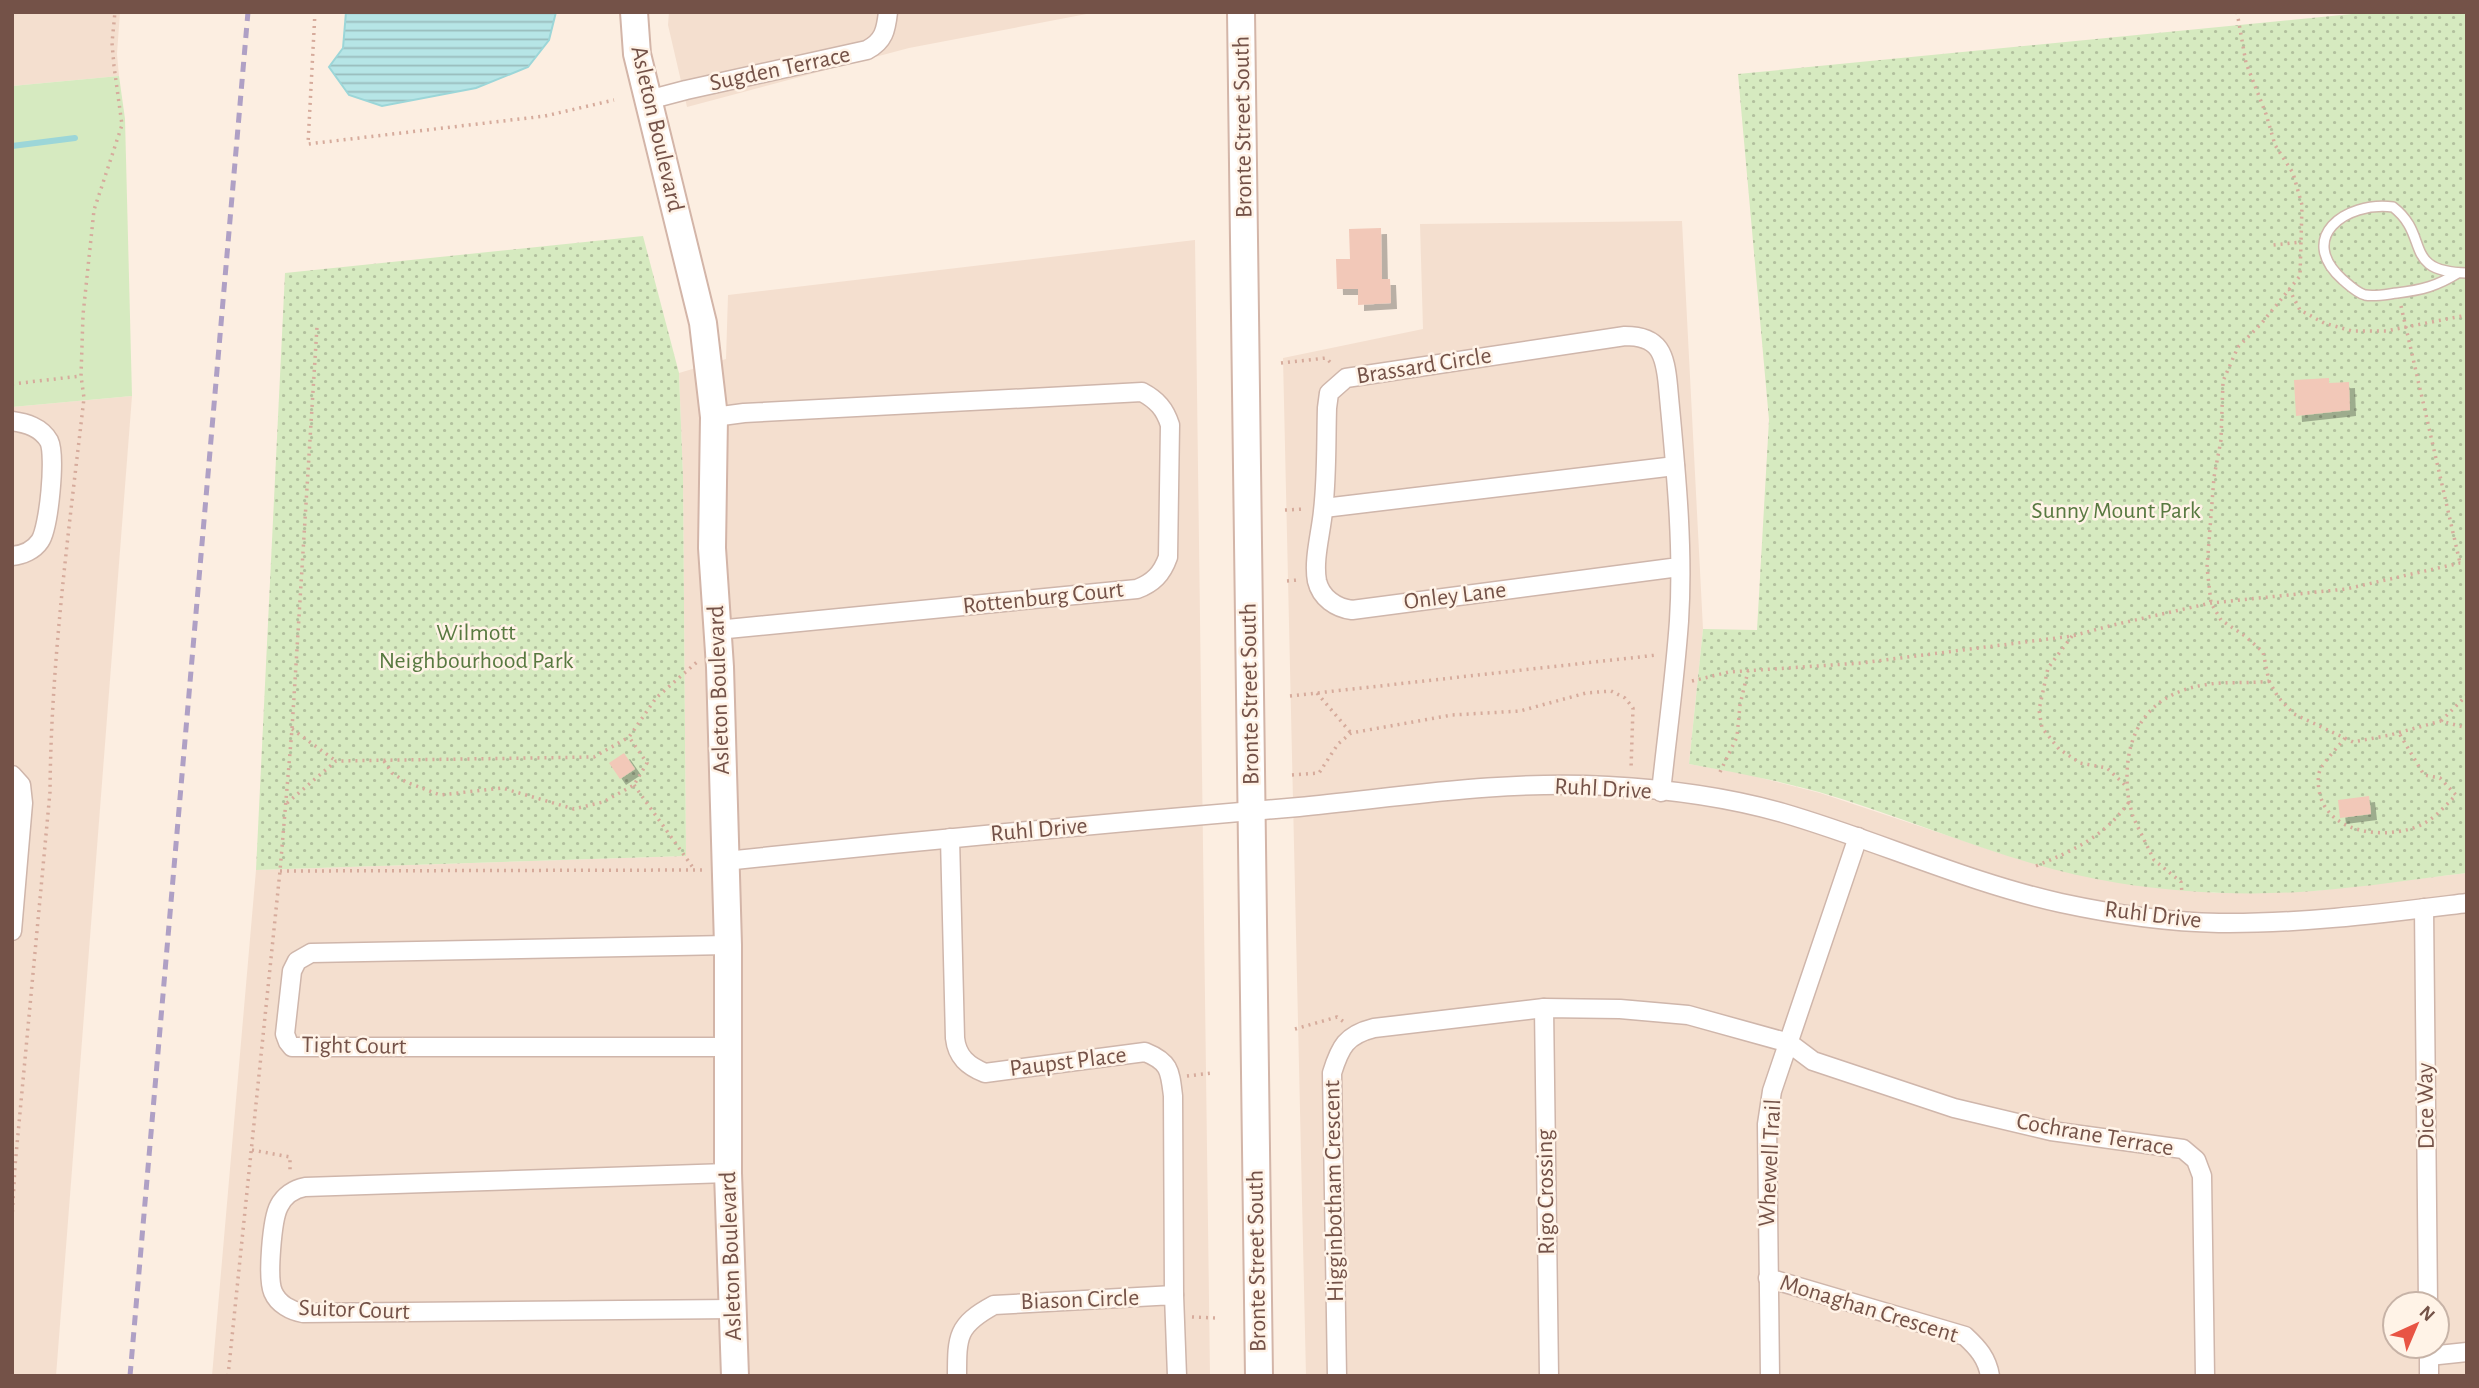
<svg xmlns="http://www.w3.org/2000/svg" width="2479" height="1388" viewBox="0 0 2479 1388" font-family="'Alegreya Sans',sans-serif">
  <style>
    .residential { fill: #f4dfcf; fill-rule: evenodd }
    .green { fill: #d6eac0 }
    .park { fill: url(#park-dots) }
    .water { fill: url(#water-rules); stroke: #9cd6d8; stroke-width: 2 }
    .lines { fill: none; stroke-linecap: round; stroke-linejoin: round }
    .stream { stroke: #9cd6d8; stroke-width: 6 }
    .building { fill: #f2c8b8; filter: url(#shadow) }
    .lane-casing { stroke: #cfb6ab; stroke-width: 12 }
    .street-casing { stroke: #cfb6ab; stroke-width: 21 }
    .secondary-casing { stroke: #d3b5a8; stroke-width: 30 }
    .path { stroke: #d6ab9c; stroke-width: 3.5; stroke-dasharray: 2 5; stroke-linecap: butt }
    .lane { stroke: #fff; stroke-width: 9 }
    .street { stroke: #fff; stroke-width: 18 }
    .secondary { stroke: #fff; stroke-width: 26 }
    .rail { stroke: #afa0c5; stroke-width: 5; stroke-dasharray: 10 7; stroke-linecap: butt }
    .labels { text-anchor: middle; dominant-baseline: central; stroke-width: 5; stroke-linejoin: round; paint-order: stroke }
    .street-label { font-size: 24px; fill: #745248; stroke: #fff3e7 }
    .park-label { font-size: 24px; fill: #587940; stroke: #fff3e7 }
  </style>
  <defs>
    <pattern id="park-dots" width="8" height="8" patternUnits="userSpaceOnUse" patternTransform="scale(1.75)"><rect width="8" height="8" fill="#d6eac0"/><path d="M2 2h.1M6 6h.1" fill="none" stroke="#b2c09e" stroke-width="1.8" stroke-linecap="round"/></pattern>
    <pattern id="water-rules" width="6" height="5" patternUnits="userSpaceOnUse" patternTransform="scale(1.75)"><rect width="6" height="5" fill="#b6e5e6"/><path d="M0 2.5h6" fill="none" stroke="#99bcbc"/></pattern>
    <filter id="shadow"><feDropShadow dx="6" dy="6" stdDeviation="0" flood-color="#0004"/></filter>
  </defs>
  <rect width="100%" height="100%" fill="#fceee1"/>
  <g class="residential">
    <path d="M12 12H120L117 54 119 76 12 86Z"/>
    <path d="M669 12H1097L909 48 687 107 668 25Z"/>
    <path d="M1682 221 1703 629 1689 764 1746 774 1820 793 2006 855 2214 893 2314 891 2467 873V1376H1306L1283 358 1423 329 1420 224ZM2395 1304H2437V1346H2395Z"/>
    <path d="M1195 240 1210 1376H212L256 870 686 856 683 477 679 373 726 359 728 295Z"/>
    <path d="M132 396 56 1376H12V407Z"/>
  </g>
  <path class="green" d="M119 76 125 119 132 396 12 407V86Z"/>
  <g class="park">
    <path d="M2372 12H2467V873C2416 879 2365 887 2314 891 2249 896 2182 893 2118 883 2015 867 1918 821 1819 792 1776 780 1733 772 1689 764L1703 629 1757 630 1769 420 1738 74Z"/>
    <path d="M643 236 679 373 683 477 686 856 256 870 285 273Z"/>
  </g>
  <path class="water" d="M346 12H556L549 40 528 67 476 88 382 106 349 95 329 67 343 48Z"/>
  <g class="lines">
    <path class="stream" d="M12 146 75 138"/>
  </g>
  <g class="building">
    <path d="M1381 228 1382 279H1390L1391 303 1358 305V289H1337L1336 259H1350L1349 229Z"/>
    <path d="M2329 378V383L2349 382 2350 410 2296 416 2294 380Z"/>
    <path d="M624 753 635 769 620 779 609 763Z"/>
    <path d="M2369 796 2371 814 2340 818 2338 800Z"/>
  </g>
  <g class="lines">
    <g class="lane-casing">
      <path id="lane" d="M2458 273C2437 286 2422 290 2397 293 2388 294 2375 297 2365 295 2357 293 2349 285 2343 280 2296 238 2345 201 2393 207 2431 236 2401 272 2467 273"/>
    </g>
    <g class="street-casing">
      <g id="street">
        <path d="M648 100 686 90 867 50C884 41 886 30 888 12"/>
        <path d="M714 417 744 413 1142 392C1157 400 1165 409 1170 425L1168 557C1162 574 1153 583 1137 589L717 630"/>
        <path d="M12 421C26 423 41 427 49 441 56 455 49 528 40 541 34 550 23 555 12 556"/>
        <path d="M1324 508 1675 466"/>
        <path d="M12 775 21 785 23 803 12 931"/>
        <path d="M1661 792C1667 735 1675 678 1679 621 1684 543 1675 463 1668 386 1665 354 1660 336 1625 336L1346 378 1329 393 1327 408C1326 442 1327 477 1323 511 1321 533 1313 560 1317 581 1321 598 1336 608 1352 610L1679 567"/>
        <path d="M950 838 955 1038C957 1057 968 1066 985 1073L1145 1052C1170 1062 1170 1071 1173 1096L1174 1295"/>
        <path d="M725 861C916 841 1107 823 1299 807 1401 797 1504 780 1608 786 1666 789 1727 797 1783 813 1876 840 1966 882 2061 903 2112 914 2167 922 2219 923 2302 924 2385 913 2467 903"/>
        <path d="M2424 908 2428 1304"/>
        <path d="M1544 1008 1549 1376"/>
        <path d="M727 1047H292L288 1042 285 1034 292 971 297 961 311 953 728 945"/>
        <path d="M728 1173 305 1187C294 1189 284 1196 279 1206 272 1219 267 1278 273 1292 278 1304 291 1311 303 1313L734 1309"/>
        <path d="M1768 1278 1965 1336C1978 1348 1987 1358 1990 1376"/>
        <path d="M2429 1346V1376"/>
        <path d="M2429 1356 2467 1352"/>
        <path d="M957 1376C957 1336 957 1325 994 1305L1174 1295 1177 1376"/>
        <path d="M1337 1376 1332 1073C1340 1047 1346 1035 1374 1028L1544 1008 1620 1009 1688 1015 1789 1043 1813 1061 1954 1108 2051 1131 2183 1149 2196 1160 2202 1176 2205 1376"/>
        <path d="M1770 1376 1767 1124 1772 1091 1858 837"/>
      </g>
    </g>
    <g class="secondary-casing">
      <g id="secondary">
        <path d="M634 12 637 54 703 323 714 417 712 548 720 667 728 945V1173L735 1376"/>
        <path d="M1241 12 1259 1376"/>
      </g>
    </g>
    <g class="path">
      <path d="M315 12 308 144 545 116 614 100"/>
      <path d="M2237 12 2246 63 2266 114 2275 145 2293 173 2302 205 2301 242"/>
      <path d="M2289 289 2300 310 2324 323 2352 331H2386L2467 315"/>
      <path d="M2401 306 2460 563"/>
      <path d="M1281 363 1326 358 1332 364"/>
      <path d="M12 384 81 376"/>
      <path d="M1285 510 1304 509"/>
      <path d="M1287 581 1298 580"/>
      <path d="M2072 636 2048 668 2039 710 2042 728 2059 749 2080 763 2107 768 2127 787"/>
      <path d="M1692 681 1729 672 1861 663 2072 636 2113 625 2211 603 2346 589 2460 563 2467 564"/>
      <path d="M2269 681 2278 697 2294 714 2353 742 2390 735 2441 721 2467 728"/>
      <path d="M1317 693 1351 733"/>
      <path d="M1290 696 1657 655"/>
      <path d="M2441 721 2467 695"/>
      <path d="M292 729 336 761"/>
      <path d="M2345 738C2337 748 2327 758 2321 768 2317 775 2318 787 2320 795 2331 836 2391 840 2423 824 2436 817 2446 805 2456 795L2440 778 2424 775 2399 733"/>
      <path d="M384 761 392 773 406 782 440 795 502 788 574 809 603 802 634 785 647 763 629 737"/>
      <path d="M1720 772 1737 737 1740 705 1748 671"/>
      <path d="M1292 775 1319 773 1338 744 1351 733 1452 715 1520 711 1586 693 1611 691 1625 698 1633 708 1631 769"/>
      <path d="M634 785 694 869"/>
      <path d="M2129 801 2133 817 2154 860 2181 882 2182 893"/>
      <path d="M287 803 336 761 594 757 629 737 656 698 697 662"/>
      <path d="M2036 866C2074 850 2104 837 2129 802 2120 743 2141 695 2204 685 2225 681 2247 684 2269 681L2263 652 2245 636 2221 620 2211 603 2207 567 2214 477 2221 440 2223 381 2238 347 2261 324 2300 276 2301 242 2273 245"/>
      <path d="M280 871 705 870"/>
      <path d="M1295 1029 1337 1017 1344 1022"/>
      <path d="M1187 1076 1212 1073"/>
      <path d="M252 1150 290 1157V1174"/>
      <path d="M12 1219 15 1166 50 792C51 661 69 529 84 398L81 376 83 315 94 210 122 125 114 66 112 43 115 12"/>
      <path d="M1192 1317 1216 1318"/>
      <path d="M228 1376 280 871 292 729 317 327"/>
    </g>
    <use href="#lane" class="lane"/>
    <use href="#street" class="street"/>
    <use href="#secondary" class="secondary"/>
    <path class="rail" d="M130 1376 248 12"/>
  </g>
  <g class="labels">
    <g class="street-label">
      <text transform="translate(780 69) rotate(-12)">Sugden Terrace</text>
      <text transform="translate(1243 127) rotate(-91)">Bronte Street South</text>
      <text transform="translate(657 129) rotate(77)">Asleton Boulevard</text>
      <text transform="translate(1424 366) rotate(-9)">Brassard Circle</text>
      <text transform="translate(1455 596) rotate(-7)">Onley Lane</text>
      <text transform="translate(1043 598) rotate(-6)">Rottenburg Court</text>
      <text transform="translate(719 690) rotate(-92)">Asleton Boulevard</text>
      <text transform="translate(1250 694) rotate(-91)">Bronte Street South</text>
      <text transform="translate(1603 789) rotate(3)">Ruhl Drive</text>
      <text transform="translate(1039 830) rotate(-5)">Ruhl Drive</text>
      <text transform="translate(2153 915) rotate(7)">Ruhl Drive</text>
      <text transform="translate(354 1046) rotate(1)">Tight Court</text>
      <text transform="translate(1068 1062) rotate(-7)">Paupst Place</text>
      <text transform="translate(2426 1106) rotate(-91)">Dice Way</text>
      <text transform="translate(2095 1135) rotate(10)">Cochrane Terrace</text>
      <text transform="translate(1770 1163) rotate(-87)">Whewell Trail</text>
      <text transform="translate(1334 1191) rotate(-91)">Higginbotham Crescent</text>
      <text transform="translate(1546 1192) rotate(-91)">Rigo Crossing</text>
      <text transform="translate(731 1256) rotate(-92)">Asleton Boulevard</text>
      <text transform="translate(1257 1261) rotate(-91)">Bronte Street South</text>
      <text transform="translate(1080 1300) rotate(-2)">Biason Circle</text>
      <text transform="translate(1869 1309) rotate(17)">Monaghan Crescent</text>
      <text transform="translate(354 1310) rotate(2)">Suitor Court</text>
    </g>
    <g class="park-label">
      <text x="2116" y="511">Sunny Mount Park</text>
      <text x="476" y="633">Wilmott<tspan x="476" dy="28">Neighbourhood Park</tspan></text>
    </g>
  </g>
  <rect width="2479" height="1388" fill="none" stroke="#745248" stroke-width="28"/>
  <g transform="translate(2416 1325) rotate(44)"><circle r="33" fill="#fff3e7" stroke="#c7b3a7" stroke-width="2"/>
  <path d="M0-5L12 26L0 18L-12 26Z" fill="#e85444"/>
  <text y="-10" font-size="19" font-weight="bold" text-anchor="middle" fill="#745248">N</text>
  </g>
</svg>
